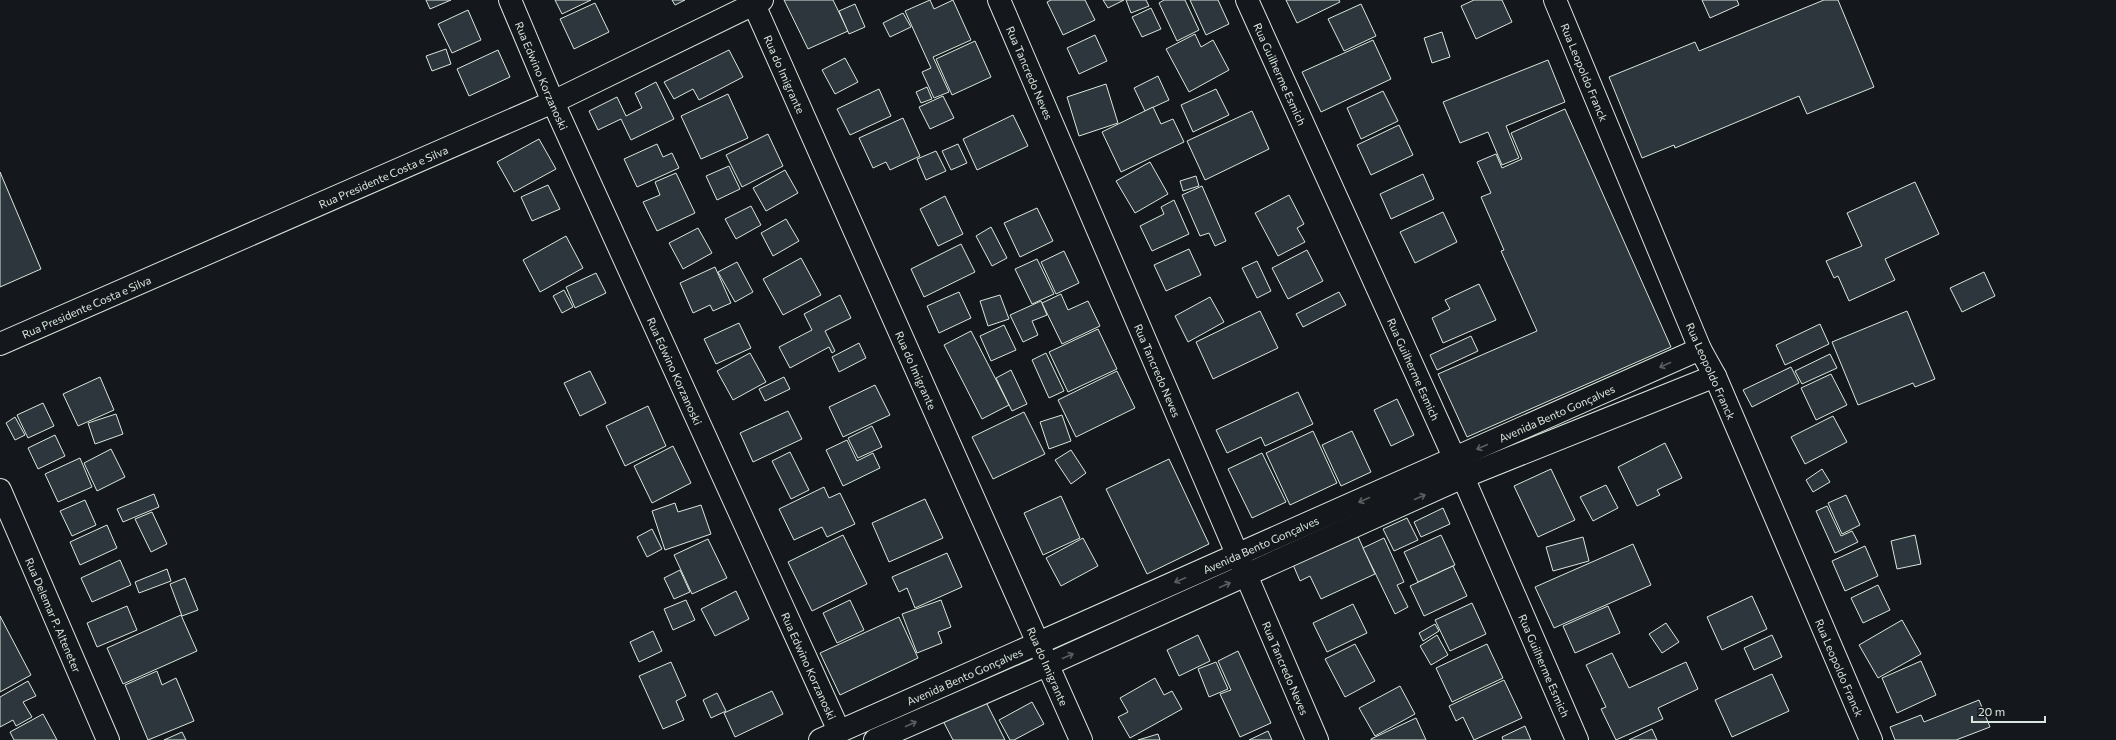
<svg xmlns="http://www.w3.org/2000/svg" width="2116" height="740" viewBox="0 0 2116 740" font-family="Commissioner,sans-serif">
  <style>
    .building { fill: #2c363c; stroke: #d8e6dc }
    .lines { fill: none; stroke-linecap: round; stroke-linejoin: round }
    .minor-casing { stroke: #d8e6dc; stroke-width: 24 }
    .tertiary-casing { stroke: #d8e6dc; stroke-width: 24 }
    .secondary-casing { stroke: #d8e6dc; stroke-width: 24 }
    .minor { stroke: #14181c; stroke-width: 22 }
    .tertiary { stroke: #14181c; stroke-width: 22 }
    .secondary { stroke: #14181c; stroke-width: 22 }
    .oneway { stroke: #59605f }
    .labels { text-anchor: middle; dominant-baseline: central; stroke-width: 3; stroke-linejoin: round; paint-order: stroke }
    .street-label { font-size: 11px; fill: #d8e6dc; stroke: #14181c }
  </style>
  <rect width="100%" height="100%" fill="#14181c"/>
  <g class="building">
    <path d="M426 0H451L430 9Z"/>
    <path d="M555 0H591L562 14Z"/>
    <path d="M672 0H685L675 5Z"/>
    <path d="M784 0H833L848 31 808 49Z"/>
    <path d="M930 0 934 9 953 0 971 40 933 57 949 92 934 98 922 72 931 68 905 11Z"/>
    <path d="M1051 0H1085L1095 20 1063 35 1047 2Z"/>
    <path d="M1103 0H1124L1108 8Z"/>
    <path d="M1126 0H1146L1149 6 1131 13Z"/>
    <path d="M1164 0H1185L1199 30 1177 41 1159 3Z"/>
    <path d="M1190 0H1218L1229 24 1206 35Z"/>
    <path d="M1286 0H1339L1340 2 1297 23Z"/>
    <path d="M1474 0H1502L1512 22 1476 39 1461 6Z"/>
    <path d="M1702 0H1737L1739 5 1710 18Z"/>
    <path d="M1824 0H1838L1874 87 1807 114 1799 96 1675 148 1674 145 1642 158 1609 77 1695 42 1699 51Z"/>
    <path d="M595 3 609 32 574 49 560 19Z"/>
    <path d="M855 4 865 27 849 34 839 11Z"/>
    <path d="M1361 4 1376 36 1344 51 1328 19Z"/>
    <path d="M1151 8 1161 29 1142 37 1132 17Z"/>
    <path d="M468 10 481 40 452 53 438 24Z"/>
    <path d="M903 13 911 27 890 37 883 23Z"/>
    <path d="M1442 32 1450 57 1432 63 1424 38Z"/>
    <path d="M1195 34 1201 47 1213 40 1229 70 1189 92 1166 49Z"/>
    <path d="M1095 35 1107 61 1079 74 1067 48Z"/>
    <path d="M1373 40 1391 79 1321 112 1302 72Z"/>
    <path d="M975 41 991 77 952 95 936 59Z"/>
    <path d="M446 49 451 64 432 71 426 56Z"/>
    <path d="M498 50 510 77 469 96 457 69Z"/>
    <path d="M729 50 743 77 699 100 693 89 674 99 664 82Z"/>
    <path d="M845 58 858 82 835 94 822 70Z"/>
    <path d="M1548 60 1565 102 1506 126 1519 158 1502 165 1488 132 1460 143 1443 102Z"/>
    <path d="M1158 76 1169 100 1145 111 1134 88Z"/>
    <path d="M656 82 674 119 631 140 621 119 598 130 589 111 617 97 626 116 642 108 635 93Z"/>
    <path d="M1106 84 1118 123 1079 136 1067 97Z"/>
    <path d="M927 87 932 99 921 103 916 92Z"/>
    <path d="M879 89 891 116 850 135 837 109Z"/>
    <path d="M1216 89 1229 115 1193 132 1181 105Z"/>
    <path d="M1383 91 1398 121 1361 139 1347 108Z"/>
    <path d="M728 94 748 138 701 159 681 116Z"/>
    <path d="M943 96 954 118 930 129 919 107Z"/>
    <path d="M1153 107 1161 124 1173 119 1184 142 1121 172 1102 132Z"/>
    <path d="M1565 109 1671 347 1467 437 1438 374 1537 331 1501 251 1504 250 1481 197 1491 193 1477 162 1496 154 1502 168 1522 159 1511 133Z"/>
    <path d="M1252 111 1269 149 1205 180 1187 141Z"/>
    <path d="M1013 115 1028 146 977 170 963 139Z"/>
    <path d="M903 118 920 156 890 170 886 162 873 168 859 138Z"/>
    <path d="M1399 125 1413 155 1371 175 1357 145Z"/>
    <path d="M768 134 783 166 742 187 726 155Z"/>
    <path d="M539 139 556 169 514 192 497 162Z"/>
    <path d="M657 144 663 157 672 153 679 168 637 187 624 159Z"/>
    <path d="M958 144 967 163 951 170 942 151Z"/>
    <path d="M936 151 946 171 926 180 917 159Z"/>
    <path d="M1150 162 1168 194 1135 213 1116 181Z"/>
    <path d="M729 166 740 189 717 200 706 176Z"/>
    <path d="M785 170 798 193 766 211 753 188Z"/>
    <path d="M0 172 41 269 0 287Z"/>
    <path d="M676 173 695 213 657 231 643 202 660 195 655 182Z"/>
    <path d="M1423 174 1434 199 1391 219 1380 194Z"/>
    <path d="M1196 176 1199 186 1183 191 1180 181Z"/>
    <path d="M1915 182 1939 234 1885 259 1895 280 1849 301 1838 276 1834 278 1826 261 1862 246 1847 213Z"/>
    <path d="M548 185 560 209 532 221 521 197Z"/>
    <path d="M1202 186 1226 241 1215 246 1209 233 1200 236 1182 195Z"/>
    <path d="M1289 195 1304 224 1297 228 1305 242 1278 256 1255 213Z"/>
    <path d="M945 196 963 234 938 246 920 209Z"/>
    <path d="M1174 200 1189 234 1152 251 1140 226 1164 214 1161 207Z"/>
    <path d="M751 206 761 225 736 239 725 219Z"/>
    <path d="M1037 208 1053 241 1020 257 1004 223Z"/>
    <path d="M1443 212 1457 242 1415 263 1400 232Z"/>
    <path d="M786 219 799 241 773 256 761 233Z"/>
    <path d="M991 227 1007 258 992 266 976 236Z"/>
    <path d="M698 228 712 253 683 269 669 243Z"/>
    <path d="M566 236 583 268 540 292 523 260Z"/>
    <path d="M961 244 975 272 924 297 911 269Z"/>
    <path d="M1189 249 1201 275 1166 291 1154 265Z"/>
    <path d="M1307 250 1323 281 1288 299 1272 268Z"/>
    <path d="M1064 251 1079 283 1056 294 1041 262Z"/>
    <path d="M801 258 821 295 783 315 763 279Z"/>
    <path d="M1037 259 1054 294 1032 304 1015 269Z"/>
    <path d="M1257 261 1271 291 1257 298 1242 268Z"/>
    <path d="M737 262 753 292 735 302 718 272Z"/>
    <path d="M715 267 731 303 713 311 710 305 693 313 680 283Z"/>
    <path d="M1984 272 1995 296 1962 312 1950 288Z"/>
    <path d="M596 273 606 293 575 308 566 287Z"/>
    <path d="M1479 284 1496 320 1443 343 1432 318 1450 309 1445 300Z"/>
    <path d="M564 290 573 307 562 313 553 296Z"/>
    <path d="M959 292 971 318 939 333 927 306Z"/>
    <path d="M1339 292 1346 305 1303 327 1296 314Z"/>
    <path d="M1061 294 1068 310 1088 301 1100 326 1062 344 1042 303Z"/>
    <path d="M840 295 851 318 825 331 835 351 832 353 829 347 790 368 779 347 812 330 804 314Z"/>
    <path d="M1000 295 1009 319 988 326 980 301Z"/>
    <path d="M1210 297 1224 322 1188 342 1175 316Z"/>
    <path d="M1041 301 1047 315 1032 321 1038 335 1023 342 1010 315Z"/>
    <path d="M1260 311 1278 348 1213 379 1196 342Z"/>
    <path d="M1907 311 1935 379 1915 387 1913 383 1858 405 1832 342Z"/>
    <path d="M739 323 751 348 716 364 704 339Z"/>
    <path d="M1820 324 1829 344 1785 365 1776 345Z"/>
    <path d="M1004 325 1016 350 991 361 980 336Z"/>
    <path d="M1098 329 1117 369 1068 392 1049 352Z"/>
    <path d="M971 331 1009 405 982 419 944 345Z"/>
    <path d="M1471 336 1478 351 1437 370 1430 355Z"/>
    <path d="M859 343 866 358 839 372 832 357Z"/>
    <path d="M750 353 766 382 733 400 717 371Z"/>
    <path d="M1046 353 1064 391 1049 398 1032 360Z"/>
    <path d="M1830 354 1837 368 1802 384 1795 371Z"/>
    <path d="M1791 367 1799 383 1752 407 1743 390Z"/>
    <path d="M1011 370 1027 404 1012 411 996 378Z"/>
    <path d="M590 371 606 403 580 416 564 383Z"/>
    <path d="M1117 371 1135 408 1076 437 1058 400Z"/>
    <path d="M1831 374 1847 405 1816 420 1801 388Z"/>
    <path d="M100 377 114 410 78 426 63 394Z"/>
    <path d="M784 377 790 389 765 401 759 389Z"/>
    <path d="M875 385 890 415 843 437 829 407Z"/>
    <path d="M1298 392 1313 424 1265 446 1261 437 1227 453 1216 430Z"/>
    <path d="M1397 399 1414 435 1391 446 1374 410Z"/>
    <path d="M43 403 54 426 28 438 17 415Z"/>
    <path d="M648 406 666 446 625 466 606 426Z"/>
    <path d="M788 411 802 439 753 462 740 433Z"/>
    <path d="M1024 412 1045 454 993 479 972 437Z"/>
    <path d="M116 414 123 434 95 444 88 423Z"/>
    <path d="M1062 415 1071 441 1049 449 1040 422Z"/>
    <path d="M1833 416 1847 442 1805 464 1791 437Z"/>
    <path d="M15 417 25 435 15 440 6 423Z"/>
    <path d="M872 426 882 447 858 458 848 438Z"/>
    <path d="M1313 431 1337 483 1290 505 1266 453Z"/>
    <path d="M1352 431 1371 472 1341 486 1322 445Z"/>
    <path d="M55 435 65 456 38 469 28 448Z"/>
    <path d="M847 440 857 461 873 453 880 468 843 486 826 450Z"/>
    <path d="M1665 443 1682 478 1657 490 1660 495 1637 506 1618 467Z"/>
    <path d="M673 446 691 483 652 503 634 466Z"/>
    <path d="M111 449 125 477 97 491 84 463Z"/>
    <path d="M1071 450 1086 473 1071 484 1055 460Z"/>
    <path d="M790 452 809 490 791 499 772 461Z"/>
    <path d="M1262 453 1286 502 1252 518 1228 469Z"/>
    <path d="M80 458 92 487 58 502 45 474Z"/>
    <path d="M1169 459 1209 544 1147 574 1106 489Z"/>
    <path d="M1551 469 1575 520 1538 537 1514 486Z"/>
    <path d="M1822 469 1830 482 1813 492 1806 480Z"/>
    <path d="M1606 485 1618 508 1593 521 1580 497Z"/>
    <path d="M824 487 829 498 840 493 855 524 827 537 822 527 794 540 779 509Z"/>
    <path d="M154 494 159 507 123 522 117 509Z"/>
    <path d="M1846 495 1860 525 1842 534 1828 503Z"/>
    <path d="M1061 496 1080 538 1043 555 1024 513Z"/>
    <path d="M925 499 943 538 889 562 872 523Z"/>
    <path d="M85 500 96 525 72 536 60 511Z"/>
    <path d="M675 503 678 512 701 505 711 534 665 550 652 511Z"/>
    <path d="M1827 506 1841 536 1852 531 1858 542 1835 553 1816 511Z"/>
    <path d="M1443 508 1450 524 1421 537 1414 522Z"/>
    <path d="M152 512 167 544 151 552 135 519Z"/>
    <path d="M1407 518 1418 540 1394 551 1383 529Z"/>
    <path d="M107 525 117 548 80 565 70 542Z"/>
    <path d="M652 529 662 549 647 557 637 537Z"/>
    <path d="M1355 530 1375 574 1321 599 1310 576 1300 581 1291 560Z"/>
    <path d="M843 535 867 584 812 611 788 562Z"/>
    <path d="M1441 535 1455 565 1418 582 1404 552Z"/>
    <path d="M1915 535 1921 564 1897 569 1891 541Z"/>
    <path d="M1583 537 1589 561 1553 571 1546 547Z"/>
    <path d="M1083 538 1098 566 1061 586 1046 558Z"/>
    <path d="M1384 538 1404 582 1397 585 1408 607 1395 614 1363 548Z"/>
    <path d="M708 539 727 578 692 594 674 555Z"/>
    <path d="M1633 544 1651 585 1554 628 1535 587Z"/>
    <path d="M1865 546 1878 576 1845 591 1832 561Z"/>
    <path d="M947 553 962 587 915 608 907 588 899 592 892 577Z"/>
    <path d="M120 560 131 585 92 602 81 578Z"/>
    <path d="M1453 566 1467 596 1424 616 1410 586Z"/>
    <path d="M167 569 171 581 139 593 135 582Z"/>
    <path d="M680 570 690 592 674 599 664 578Z"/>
    <path d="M185 578 198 610 182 616 170 584Z"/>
    <path d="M1878 585 1890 610 1863 623 1851 598Z"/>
    <path d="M736 591 749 619 715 636 701 609Z"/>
    <path d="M1752 596 1767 629 1722 650 1707 617Z"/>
    <path d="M686 600 695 620 673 630 664 609Z"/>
    <path d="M850 600 864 630 837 643 823 613Z"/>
    <path d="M941 600 951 627 938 632 942 643 917 653 902 614Z"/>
    <path d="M1472 603 1486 634 1450 651 1435 620Z"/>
    <path d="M1353 604 1367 633 1327 652 1313 623Z"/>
    <path d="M127 606 137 630 97 647 87 623Z"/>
    <path d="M1608 606 1620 633 1575 653 1563 626Z"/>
    <path d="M181 615 197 651 123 684 107 648Z"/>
    <path d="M0 616 31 675 0 692Z"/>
    <path d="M899 617 918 658 840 695 820 653Z"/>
    <path d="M1902 620 1921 654 1878 678 1859 645Z"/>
    <path d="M1666 623 1679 642 1662 653 1649 634Z"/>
    <path d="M1435 624 1439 631 1423 641 1419 633Z"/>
    <path d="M653 631 662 651 639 662 630 642Z"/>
    <path d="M1198 635 1210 661 1179 676 1167 650Z"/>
    <path d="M1437 635 1448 655 1431 665 1420 646Z"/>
    <path d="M1772 635 1782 657 1754 670 1744 648Z"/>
    <path d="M1355 644 1375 681 1345 697 1325 659Z"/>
    <path d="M1487 644 1503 678 1452 702 1436 668Z"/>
    <path d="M1238 651 1271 723 1240 737 1220 694 1231 690 1218 661Z"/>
    <path d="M1612 653 1629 688 1686 662 1698 689 1658 708 1663 719 1616 740 1601 709 1606 707 1586 665Z"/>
    <path d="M1921 661 1936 695 1897 713 1882 678Z"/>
    <path d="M671 662 686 696 676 701 684 720 663 729 639 676Z"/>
    <path d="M1216 662 1228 689 1209 697 1198 669Z"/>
    <path d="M157 671 162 685 176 678 194 721 148 740 125 685Z"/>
    <path d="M1772 674 1789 711 1732 737 1715 700Z"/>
    <path d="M1155 678 1164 695 1172 691 1182 709 1130 738 1118 717 1128 712 1120 698Z"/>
    <path d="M1504 680 1522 718 1474 740 1463 717 1456 721 1449 706Z"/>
    <path d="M28 681 36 696 23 702 32 717 16 726 13 720 0 727V697Z"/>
    <path d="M1400 686 1415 714 1375 736 1359 708Z"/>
    <path d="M772 691 783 714 735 737 724 713Z"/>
    <path d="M717 693 726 711 711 718 703 700Z"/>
    <path d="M984 698 1005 740H953L942 719Z"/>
    <path d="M1979 700 1990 727 1956 740H1895L1890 727 1921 715 1924 722Z"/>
    <path d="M1032 702 1044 724 1014 740H1010L999 720Z"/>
    <path d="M43 714 57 740H14L10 732Z"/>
    <path d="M1416 718 1426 740H1371V739Z"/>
    <path d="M1525 726 1531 740H1503L1502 737Z"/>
    <path d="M1652 729 1657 740H1629Z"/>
    <path d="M1268 731 1272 740H1249Z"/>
    <path d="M182 732 186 740H164Z"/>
    <path d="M1158 734 1160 740H1138Z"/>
  </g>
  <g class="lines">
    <g class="minor-casing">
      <g id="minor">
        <path id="s1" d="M510 0 553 102 839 731"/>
        <path id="s2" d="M752 0 1081 740"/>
        <path id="s3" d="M999 0 1317 740"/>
        <path id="s4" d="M1247 0 1463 477 1577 740"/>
        <path id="s5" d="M1555 0 1700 349"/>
        <path id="s6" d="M0 344 553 102 762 0"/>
      </g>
    </g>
    <g class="tertiary-casing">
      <g id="tertiary">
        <path id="s7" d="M0 490 108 740"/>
      </g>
    </g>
    <g class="secondary-casing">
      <g id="secondary">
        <path id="s8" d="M820 740 1700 349 1715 376 1871 740"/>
        <path d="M875 740 1049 664 1463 477 1715 376"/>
      </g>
    </g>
    <use href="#minor" class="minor"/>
    <use href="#tertiary" class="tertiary"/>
    <use href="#secondary" class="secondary"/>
  </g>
  <defs><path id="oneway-shaft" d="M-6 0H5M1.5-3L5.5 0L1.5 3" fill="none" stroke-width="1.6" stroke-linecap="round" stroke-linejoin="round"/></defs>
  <g class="oneway">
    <use href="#oneway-shaft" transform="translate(1665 365) rotate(156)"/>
    <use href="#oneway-shaft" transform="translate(1482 447) rotate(156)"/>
    <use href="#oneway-shaft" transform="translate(1420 497) rotate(-24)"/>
    <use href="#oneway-shaft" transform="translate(1364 500) rotate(156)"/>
    <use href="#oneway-shaft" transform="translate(1180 580) rotate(157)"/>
    <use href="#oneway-shaft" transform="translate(1225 585) rotate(-24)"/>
    <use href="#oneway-shaft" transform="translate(1068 656) rotate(-24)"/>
    <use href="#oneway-shaft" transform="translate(911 724) rotate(-24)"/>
  </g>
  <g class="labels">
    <g class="street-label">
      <text stroke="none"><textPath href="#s3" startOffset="79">Rua Tancredo Neves</textPath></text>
      <text stroke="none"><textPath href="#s5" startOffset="78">Rua Leopoldo Franck</textPath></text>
      <text stroke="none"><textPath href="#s2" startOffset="81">Rua do Imigrante</textPath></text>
      <text stroke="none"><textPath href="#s4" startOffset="81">Rua Guilherme Esmich</textPath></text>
      <text stroke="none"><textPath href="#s1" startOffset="82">Rua Edwino Korzanoski</textPath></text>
      <text stroke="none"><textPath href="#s6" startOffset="418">Rua Presidente Costa e Silva</textPath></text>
      <text stroke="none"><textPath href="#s6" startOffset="94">Rua Presidente Costa e Silva</textPath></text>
      <text stroke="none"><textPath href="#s2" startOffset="405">Rua do Imigrante</textPath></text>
      <text stroke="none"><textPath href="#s3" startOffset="403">Rua Tancredo Neves</textPath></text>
      <text stroke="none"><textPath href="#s4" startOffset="405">Rua Guilherme Esmich</textPath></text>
      <text stroke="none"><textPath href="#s1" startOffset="406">Rua Edwino Korzanoski</textPath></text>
      <text transform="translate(1711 371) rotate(66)">Rua Leopoldo Franck</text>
      <text stroke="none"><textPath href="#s8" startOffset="806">Avenida Bento Gonçalves</textPath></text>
      <text stroke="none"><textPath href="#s8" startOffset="482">Avenida Bento Gonçalves</textPath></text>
      <text stroke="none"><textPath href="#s7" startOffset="136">Rua Delemar P. Alteneter</textPath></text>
      <text stroke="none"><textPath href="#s1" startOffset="730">Rua Edwino Korzanoski</textPath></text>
      <text stroke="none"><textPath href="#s2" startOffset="729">Rua do Imigrante</textPath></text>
      <text stroke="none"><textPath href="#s4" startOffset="729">Rua Guilherme Esmich</textPath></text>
      <text stroke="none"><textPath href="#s3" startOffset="727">Rua Tancredo Neves</textPath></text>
      <text stroke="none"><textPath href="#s8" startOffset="1311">Rua Leopoldo Franck</textPath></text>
      <text stroke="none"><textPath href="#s8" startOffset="158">Avenida Bento Gonçalves</textPath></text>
    </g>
  </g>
  <path d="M1972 716v6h73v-6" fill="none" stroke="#d8e6dc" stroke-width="2"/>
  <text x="1978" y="716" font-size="12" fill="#d8e6dc" stroke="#14181c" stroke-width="3" paint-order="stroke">20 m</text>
</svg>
